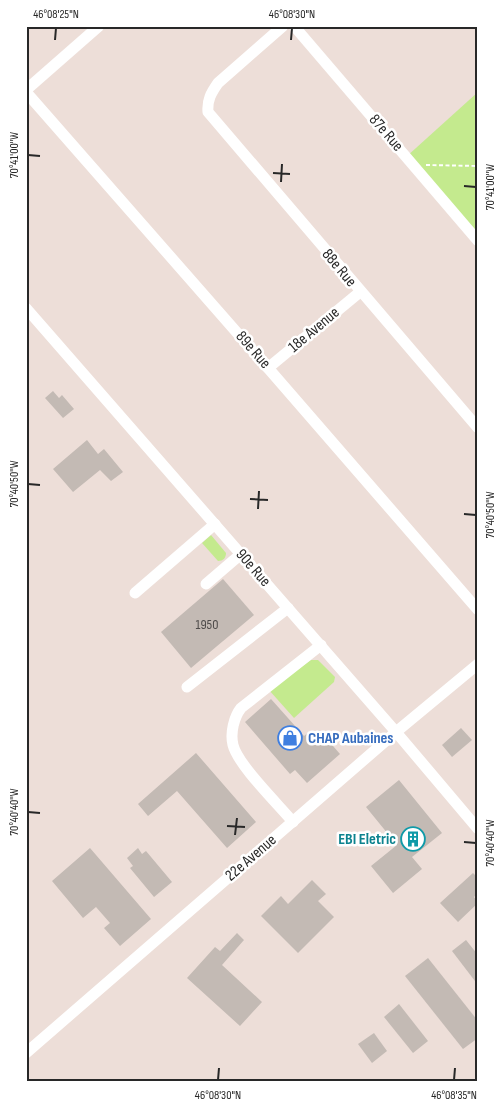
<svg xmlns="http://www.w3.org/2000/svg" width="504" height="1108" viewBox="0 0 504 1108" font-family="'Sofia Sans Condensed',sans-serif">
  <style>
    .green { fill: #c4ea8e }
    .building { fill: #c3bab4 }
    .lines { fill: none; stroke-linecap: round; stroke-linejoin: round }
    .path { stroke: #fff; stroke-width: 2; stroke-dasharray: 4 2.5; stroke-linecap: butt }
    .minor { stroke: #fff; stroke-width: 11 }
    .ticks { fill: none; stroke: #282828; stroke-width: 2 }
    .labels { text-anchor: middle; dominant-baseline: central; stroke-width: 5; stroke-linejoin: round; paint-order: stroke }
    .number-label { font-size: 14px; fill: #4f4c4b }
    .street-label { font-size: 16px; fill: #282828; stroke: #fff }
    .shop-label { font-size: 16px; font-weight: bold; fill: #366cbe; stroke: #fff; text-anchor: start }
    .culture-label { font-size: 16px; font-weight: bold; fill: #0d838f; stroke: #fff; text-anchor: end }
    .neatline { fill: none; stroke: #282828; stroke-width: 2 }
    .ticks-label { font-size: 12px; text-anchor: middle; fill: #282828 }
  </style>
  <rect width="100%" height="100%" fill="#edded8"/>
  <g class="green">
    <path d="M478 92V241L406 157Z"/>
    <path d="M211 535 226 553C226 558 223 561 218 561L202 543Z"/>
    <path d="M311 660H318L335 677 334 682 294 718 269 690Z"/>
  </g>
  <g class="building">
    <path d="M53 391 59 398 62 395 74 409 63 418 45 398Z"/>
    <path d="M87 440 98 454 104 449 123 472 111 481 100 470 73 492 53 469Z"/>
    <path d="M223 579 254 615 191 668 161 632Z"/>
    <path d="M271 699 304 736 310 731 313 735 319 730 340 754 307 783 295 770 290 774 245 722Z"/>
    <path d="M461 728 472 740 452 757 442 745Z"/>
    <path d="M196 753 256 822 227 848 177 791 148 816 138 804Z"/>
    <path d="M399 780 442 833 412 857 422 869 393 893 371 866 397 845 366 807Z"/>
    <path d="M90 848 151 919 120 946 104 928 110 923 96 907 83 918 52 881Z"/>
    <path d="M138 848 142 854 146 851 172 882 154 897 130 868 133 866 127 858Z"/>
    <path d="M473 873 478 878V893L474 897 478 903 458 922 440 903Z"/>
    <path d="M312 880 326 894 318 901 334 917 298 953 261 916 281 896 288 904Z"/>
    <path d="M237 933 244 940 222 965 262 1002 240 1026 187 978 215 947 220 951Z"/>
    <path d="M466 940 478 955V985L452 951Z"/>
    <path d="M428 958 478 1021V1038L463 1049 405 976Z"/>
    <path d="M399 1004 428 1041 413 1053 384 1017Z"/>
    <path d="M374 1033 387 1051 372 1063 358 1044Z"/>
  </g>
  <g class="lines">
    <path class="path" d="M426 165 478 166"/>
    <g class="minor">
      <path d="M283 26 218 83C211 93 207 100 208 112L478 428"/>
      <path d="M294 26 478 241"/>
      <path d="M26 90 99 26"/>
      <path d="M26 92 268 368 478 610"/>
      <path d="M26 308 396 732 478 829"/>
      <path d="M268 368 360 292"/>
      <path d="M206 584 241 554"/>
      <path d="M135 593 215 524"/>
      <path d="M187 687 288 608"/>
      <path d="M293 822C278 804 238 765 233 745 230 733 234 717 241 708L321 645"/>
      <path d="M26 1053 396 732 478 664"/>
    </g>
  </g>
  <path class="ticks" d="M55 40 56 28M291 40 292 28M28 155 40 156M273 173 290 174M281 182 282 164M464 186 476 187M28 484 40 485M250 499 268 500M258 509 259 491M464 514 476 515M28 812 40 813M227 826 245 827M235 835 237 818M464 842 476 843M218 1080 219 1068M454 1080 455 1068"/>
  <defs>
    <g id="shop-ring" transform="scale(1.25)"><circle r="9.5" fill="#fff" stroke="#3f7fe0" stroke-width="1.5"/><path d="M-5-2.5h2.3a2.7 3.5 0 0 1 5.4 0H5L5.5 6h-11ZM-1.5-2.5h3a1.5 2.3 0 0 0-3 0Z" fill="#3f7fe0"/></g>
    <g id="building-ring" transform="scale(1.25)"><circle r="9.5" fill="#fff" stroke="#0f9aa8" stroke-width="1.5"/><path d="M-4-6H4V6H1V3H-1V6H-4ZM-2.5-4.3h1.7v1.8h-1.7ZM.8-4.3h1.7v1.8H.8ZM-2.5-1h1.7V.8h-1.7ZM.8-1h1.7V.8H.8Z" fill="#0f9aa8"/></g>
  </defs>
  <g fill-rule="evenodd">
    <use href="#shop-ring" x="290" y="738"/>
    <use href="#building-ring" x="413" y="839"/>
  </g>
  <g class="labels">
    <g class="number-label">
      <text x="207" y="624">1950</text>
    </g>
    <g class="street-label">
      <text transform="translate(386 133) rotate(49)">87e Rue</text>
      <text transform="translate(339 268) rotate(50)">88e Rue</text>
      <text transform="translate(314 330) rotate(-40)">18e Avenue</text>
      <text transform="translate(253 350) rotate(49)">89e Rue</text>
      <text transform="translate(253 568) rotate(49)">90e Rue</text>
      <text transform="translate(251 858) rotate(-41)">22e Avenue</text>
    </g>
    <g class="shop-label">
      <text x="308" y="738">CHAP Aubaines</text>
    </g>
    <g class="culture-label">
      <text x="396" y="839">EBI Eletric</text>
    </g>
  </g>
  <rect width="504" height="1108" fill="none" stroke="#ffffff" stroke-width="55"/>
  <rect x="28" y="28" width="448" height="1052" class="neatline"/>
  <g class="ticks-label">
    <text x="56" y="18">46°08'25"N</text>
    <text x="292" y="18">46°08'30"N</text>
    <text transform="translate(14 155) rotate(-90)" y="4">70°41'00"W</text>
    <text transform="translate(490 187) rotate(-90)" y="4">70°41'00"W</text>
    <text transform="translate(14 484) rotate(-90)" y="4">70°40'50"W</text>
    <text transform="translate(490 515) rotate(-90)" y="4">70°40'50"W</text>
    <text transform="translate(14 812) rotate(-90)" y="4">70°40'40"W</text>
    <text transform="translate(490 843) rotate(-90)" y="4">70°40'40"W</text>
    <text x="218" y="1099">46°08'30"N</text>
    <text x="454" y="1099">46°08'35"N</text>
  </g>
</svg>
